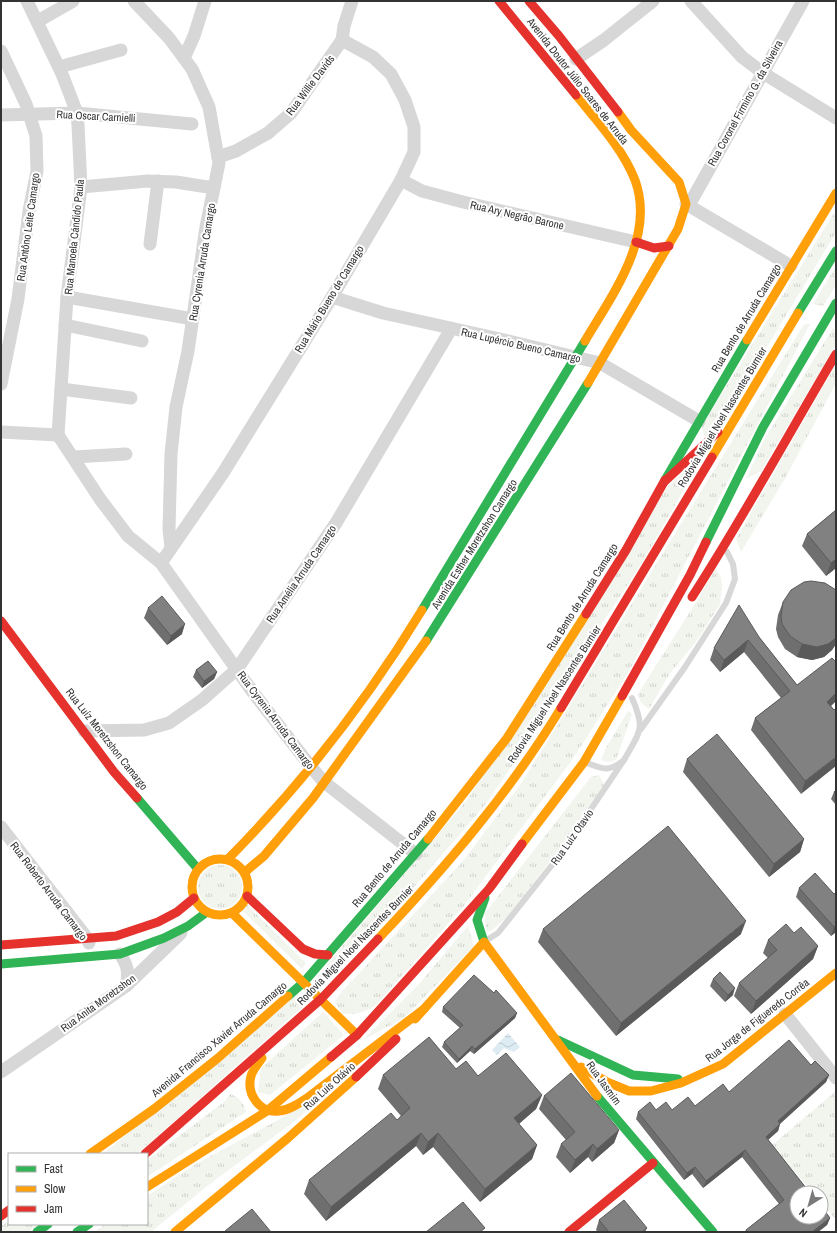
<svg xmlns="http://www.w3.org/2000/svg" width="837" height="1233" viewBox="0 0 837 1233" font-family="'Archivo Narrow',sans-serif">
  <style>
    .grass { fill: url(#grass-tufts) }
    .water { fill: url(#water-waves) }
    .lines { fill: none; stroke-linecap: round; stroke-linejoin: round }
    .lane { stroke: #d7d7d7; stroke-width: 6 }
    .street { stroke: #d7d7d7; stroke-width: 13 }
    .fast { stroke: #30b455; stroke-width: 9 }
    .slow { stroke: #ff9f0a; stroke-width: 9 }
    .jam { stroke: #e5322d; stroke-width: 9 }
    .wall { fill: #6f6f6f }
    .shaded-wall { fill: #5a5a5a }
    .building { fill: #818181; stroke: #5a5a5a }
    .labels { text-anchor: middle; dominant-baseline: central; stroke-width: 4; stroke-linejoin: round; paint-order: stroke }
    .street-label { font-size: 11px; fill: #333; stroke: #fff }
  </style>
  <defs>
    <pattern id="grass-tufts" width="24" height="20" patternUnits="userSpaceOnUse"><rect width="24" height="20" fill="#f1f5ed"/><path d="M3 7l-1-3M5 7V3M7 7l1-3M15 17l-1-3M17 17v-4M19 17l1-3" fill="none" stroke="#cfd2cc"/></pattern>
    <pattern id="water-waves" width="16" height="10" patternUnits="userSpaceOnUse"><rect width="16" height="10" fill="#ddebf3"/><path d="M0 5q4-4 8 0t8 0" fill="none" stroke="#becad1"/></pattern>
  </defs>
  <rect width="100%" height="100%" fill="#fff"/>
  <g class="grass">
    <path d="M834 213 836 221 835 234 723 420 706 439 701 427Z"/>
    <path d="M836 266V285L823 306 813 304Z"/>
    <path d="M805 324H810L629 671 572 760 463 907 375 1006C363 1012 355 1016 342 1013L335 1003 338 996 463 861 521 784 801 329Z"/>
    <path d="M833 328 836 334 835 346 761 471 746 479 764 440Z"/>
    <path d="M836 364V383L787 475 741 552 736 539Z"/>
    <path d="M704 454 642 563 577 661 546 717 484 806 397 907 319 985 314 980 468 799 668 486Z"/>
    <path d="M716 568 721 578 722 587 720 604 696 642 670 673 649 709 641 703 638 694 698 599Z"/>
    <path d="M628 711 632 714 616 760 608 762 601 760 606 748Z"/>
    <path d="M599 775 604 784 558 851 506 918 491 931H486L485 913 591 777Z"/>
    <circle cx="220" cy="887" r="22"/>
    <path d="M246 904 306 963 302 969 242 910Z"/>
    <path d="M468 926 474 946 404 1018 363 1040 419 984Z"/>
    <path d="M297 994 307 1003 137 1154H103Z"/>
    <path d="M323 1012 344 1035 270 1095 258 1092 261 1068Z"/>
    <path d="M334 1085 295 1121 211 1183 151 1232H94L106 1224H147V1196L196 1164 280 1119Z"/>
    <path d="M836 1091V1218L835 1219 821 1202V1193H813L772 1145Z"/>
    <path d="M230 1094C239 1097 244 1103 246 1112L147 1177V1160L224 1102Z"/>
    <path d="M9 1221V1224H40L28 1232H1V1226Z"/>
  </g>
  <path class="water" d="M508 1033 520 1047 514 1052 504 1048 497 1055 492 1050Z"/>
  <g class="lines">
    <g class="lane">
      <path d="M641 729 685 667 726 603 735 579 733 564 727 552"/>
      <path d="M624 760C640 731 646 730 632 698"/>
      <path d="M487 940 498 933 560 855 624 760C609 772 605 770 587 763"/>
    </g>
    <g class="street">
      <path d="M27 1 62 74 77 113 78 125 81 187 67 297 58 435"/>
      <path d="M134 1 169 38 192 69 209 107 219 163 206 227 188 351 176 407 171 454 169 529 171 548"/>
      <path d="M691 1 742 57 763 73 836 118"/>
      <path d="M38 21 73 1"/>
      <path d="M1 51 26 104 36 136 37 171 29 211 18 299 1 384"/>
      <path d="M184 58 194 36 205 1"/>
      <path d="M576 59 604 40 653 1"/>
      <path d="M59 67 121 50"/>
      <path d="M1 115 77 113 192 124"/>
      <path d="M218 157 236 151 268 133 291 113 342 40 344 26 352 1"/>
      <path d="M401 180 422 191 463 202 636 242"/>
      <path d="M81 187 148 181 176 182 214 188"/>
      <path d="M150 244 158 181"/>
      <path d="M791 266 686 204 693 198 803 1"/>
      <path d="M67 297 193 319"/>
      <path d="M332 297 383 313 500 339 600 363 699 421"/>
      <path d="M65 325 142 341"/>
      <path d="M61 389 131 398"/>
      <path d="M1 432 58 435"/>
      <path d="M58 435 100 499 128 536 161 563 252 691 311 767 324 782 416 854"/>
      <path d="M74 457 126 454"/>
      <path d="M161 563 223 473 332 297 401 180 414 152V127L405 100 391 74 373 57 342 40"/>
      <path d="M84 731 144 730 169 723 202 700 237 669 336 523 451 329"/>
      <path d="M1 827 87 938 89 943"/>
      <path d="M120 954C128 966 129 972 126 986"/>
      <path d="M785 1014 836 1078"/>
      <path d="M1 1072 126 986 181 933"/>
    </g>
    <g class="fast">
      <path d="M798 313 836 251"/>
      <path d="M665 480 747 340"/>
      <path d="M706 542 763 427 836 303"/>
      <path d="M422 610 585 341"/>
      <path d="M426 641 588 383"/>
      <path d="M137 798 198 869"/>
      <path d="M484 942 477 920 485 898"/>
      <path d="M1 964 120 954 164 938 188 926 207 912"/>
      <path d="M288 996 304 982 428 839"/>
      <path d="M558 1040 633 1075 678 1079"/>
      <path d="M597 1096 713 1232"/>
      <path d="M37 1232 48 1224"/>
      <path d="M77 1232 89 1224"/>
    </g>
    <g class="slow">
      <path d="M576 95C597 121 623 149 635 180 656 237 612 295 585 341"/>
      <path d="M747 340 836 193"/>
      <path d="M588 383 678 229 686 204 679 182 631 130 618 112"/>
      <path d="M712 457 798 313"/>
      <path d="M428 839 507 738 586 614"/>
      <path d="M522 844 584 762 622 696"/>
      <circle cx="220" cy="887" r="28"/>
      <path d="M228 859C302 784 368 699 422 610"/>
      <path d="M245 872 264 856 313 798 426 641"/>
      <path d="M232 913 357 1035"/>
      <path d="M378 939C445 868 510 792 561 708"/>
      <path d="M415 1019 484 942 597 1096"/>
      <path d="M262 1058C258 1064 253 1069 251 1076 246 1094 260 1114 279 1111 289 1110 298 1104 307 1098L424 1009"/>
      <path d="M581 1067 607 1082 629 1091H651L681 1083 723 1064 836 973"/>
      <path d="M90 1154 154 1109 218 1058 288 996"/>
      <path d="M147 1187 267 1111 331 1057"/>
      <path d="M175 1232 288 1138 356 1077"/>
    </g>
    <g class="jam">
      <path d="M499 1 576 95"/>
      <path d="M529 1 559 36 618 112"/>
      <path d="M636 242 654 248 669 246"/>
      <path d="M665 481 718 432"/>
      <path d="M692 597C743 518 788 435 836 354"/>
      <path d="M586 614 626 550 665 480"/>
      <path d="M1 621 114 772 137 798"/>
      <path d="M622 696 690 575 706 542"/>
      <path d="M561 708 712 457"/>
      <path d="M247 896 303 949 315 954 328 955"/>
      <path d="M1 945 116 936 158 922 177 912 194 898"/>
      <path d="M331 1057 357 1035 489 889 522 844"/>
      <path d="M356 1077 396 1039"/>
      <path d="M145 1154 321 999 378 939"/>
      <path d="M1 1216 9 1210"/>
      <path d="M569 1232 653 1163"/>
    </g>
  </g>
  <g class="wall">
    <path d="M836 510V568L826 576 802 546 807 534Z"/>
    <path d="M836 590V644L832 650 824 657 812 660 797 657 785 649 778 637 776 629 778 615 783 602Z"/>
    <path d="M148 608 182 634 167 645 144 618Z"/>
    <path d="M759 637 797 685 836 662V701L831 706 834 710 801 794 751 730 755 718 781 698 744 652 720 672 710 660 714 648Z"/>
    <path d="M196 670 217 672 214 679 202 688 193 677Z"/>
    <path d="M687 759 804 839 800 852 769 877 683 772Z"/>
    <path d="M836 790V805L831 799 834 792Z"/>
    <path d="M799 888 834 894 836 893V932L831 936 796 897Z"/>
    <path d="M543 929 741 934 616 1036 538 942Z"/>
    <path d="M794 933 818 946 813 959 751 1014 734 996 739 983 768 958 763 953 768 940Z"/>
    <path d="M713 979 733 995 725 1002 710 986Z"/>
    <path d="M443 1007 517 1013 515 1018 474 1054 470 1051 457 1063 442 1047 444 1042 460 1028 442 1012Z"/>
    <path d="M811 1065 829 1075 826 1082 780 1124 778 1131 768 1140 830 1218 827 1225 818 1232H745L746 1230 779 1204 742 1157 703 1188 692 1174 684 1180 636 1119 638 1112 656 1110H672L695 1106 729 1092Z"/>
    <path d="M456 1069 542 1095 536 1109 519 1124 537 1145 532 1159 480 1202 433 1147 423 1155 416 1146 326 1221 304 1194 309 1180 397 1120 401 1116 378 1089 383 1075Z"/>
    <path d="M544 1096 619 1130 614 1143 592 1162 588 1157 570 1173 556 1157 561 1144 566 1140 539 1109Z"/>
    <path d="M599 1220 647 1228 645 1232H598L596 1230Z"/>
  </g>
  <g class="shaded-wall">
    <path d="M836 559V568L826 576 831 563Z"/>
    <path d="M185 624 182 634 167 645 171 636Z"/>
    <path d="M836 638V644L832 650 824 657 812 660 797 657 802 644Z"/>
    <path d="M748 640 744 652 720 672 724 660Z"/>
    <path d="M217 672 214 679 202 688 204 681Z"/>
    <path d="M836 693V701L822 714 827 702Z"/>
    <path d="M836 757V766L801 794 805 781Z"/>
    <path d="M804 839 800 852 769 877 774 864Z"/>
    <path d="M746 921 741 934 616 1036 621 1023Z"/>
    <path d="M836 926V932L831 936 834 927Z"/>
    <path d="M818 946 813 959 751 1014 756 1001Z"/>
    <path d="M735 988 733 995 725 1002 728 995Z"/>
    <path d="M517 1013 515 1018 474 1054 475 1049Z"/>
    <path d="M472 1046 470 1051 457 1063 459 1059Z"/>
    <path d="M829 1075 826 1082 775 1128 778 1121Z"/>
    <path d="M542 1095 536 1109 509 1132 514 1118Z"/>
    <path d="M780 1124 778 1131 763 1144 766 1137Z"/>
    <path d="M619 1130 614 1143 592 1162 597 1149Z"/>
    <path d="M421 1133 416 1146 326 1221 331 1207Z"/>
    <path d="M438 1133 433 1147 423 1155 428 1142Z"/>
    <path d="M593 1144 588 1157 570 1173 575 1160Z"/>
    <path d="M537 1145 532 1159 480 1202 485 1189Z"/>
    <path d="M745 1150 742 1157 703 1188 706 1181Z"/>
    <path d="M695 1167 692 1174 684 1180 687 1173Z"/>
    <path d="M830 1218 827 1225 818 1232H812Z"/>
  </g>
  <g class="building">
    <path d="M836 510V559L831 563 807 534Z"/>
    <path d="M811 581 825 583 836 590V638L828 644 817 647 802 644 790 636 782 624 781 616 783 602 791 590 804 582Z"/>
    <path d="M162 596 185 624 171 636 148 608Z"/>
    <path d="M739 605 759 637 797 685 832 658 836 662V693L827 702 834 710 836 708V757L805 781 755 718 790 691 748 640 724 660 714 648Z"/>
    <path d="M208 661 217 672 204 681 196 670Z"/>
    <path d="M717 734 804 839 774 864 687 759Z"/>
    <path d="M836 790V795L834 792Z"/>
    <path d="M668 826 746 921 621 1023 543 929Z"/>
    <path d="M815 873 834 894 836 893V926L834 927 799 888Z"/>
    <path d="M786 924 794 933 801 927 818 946 756 1001 739 983 777 950 768 940Z"/>
    <path d="M720 972 735 988 728 995 713 979Z"/>
    <path d="M474 975 494 993 496 990 517 1013 475 1049 472 1046 459 1059 444 1042 463 1025 443 1007Z"/>
    <path d="M429 1037 456 1069 466 1061 478 1076 506 1053 542 1095 514 1118 537 1145 485 1189 438 1133 428 1142 421 1133 331 1207 309 1180 391 1113 397 1120 410 1108 383 1075Z"/>
    <path d="M789 1040 811 1065 815 1061 829 1075 778 1121 780 1124 766 1137 810 1193H797V1217H821V1206L830 1218 812 1232H747L746 1230 784 1200 745 1150 706 1181 695 1167 687 1173 638 1112 650 1102 656 1110 666 1102 672 1110 688 1097 695 1106 723 1084 729 1092Z"/>
    <path d="M571 1073 619 1130 597 1149 593 1144 575 1160 561 1144 575 1132 544 1096Z"/>
    <path d="M624 1200 647 1228 642 1232H609L599 1220Z"/>
    <path d="M463 1202 485 1228 480 1232H426Z"/>
    <path d="M252 1209 271 1232H226L225 1231Z"/>
  </g>
  <g class="labels">
    <g class="street-label">
      <text transform="translate(578 81) rotate(52)">Avenida Doutor Júlio Soares de Arruda</text>
      <text transform="translate(310 85) rotate(-53)">Rua Willie Davids</text>
      <text transform="translate(745 103) rotate(-61)">Rua Coronel Firmino G. da Silveira</text>
      <text transform="translate(96 116) rotate(3)">Rua Oscar Carnielli</text>
      <text transform="translate(517 215) rotate(13)">Rua Ary Negrão Barone</text>
      <text transform="translate(28 227) rotate(-82)">Rua Antôno Leite Camargo</text>
      <text transform="translate(74 237) rotate(-84)">Rua Manoela Cándido Paula</text>
      <text transform="translate(202 262) rotate(-81)">Rua Cyrenia Arruda Camargo</text>
      <text transform="translate(329 299) rotate(-59)">Rua Mário Bueno de Camargo</text>
      <text transform="translate(746 318) rotate(-59)">Rua Bento de Arruda Camargo</text>
      <text transform="translate(521 345) rotate(13)">Rua Lupércio Bueno Camargo</text>
      <text transform="translate(722 417) rotate(-59)">Rodovia Miguel Noel Nascentes Burnier</text>
      <text transform="translate(474 544) rotate(-58)">Avenida Esther Moretzshon Camargo</text>
      <text transform="translate(301 574) rotate(-56)">Rua Amélia Arruda Camargo</text>
      <text transform="translate(582 597) rotate(-58)">Rua Bento de Arruda Camargo</text>
      <text transform="translate(554 694) rotate(-57)">Rodovia Miguel Noel Nascentes Burnier</text>
      <text transform="translate(276 720) rotate(53)">Rua Cyrenia Arruda Camargo</text>
      <text transform="translate(107 739) rotate(52)">Rua Luíz Moretzshon Camargo</text>
      <text transform="translate(572 837) rotate(-55)">Rua Luiz Otavio</text>
      <text transform="translate(394 858) rotate(-50)">Rua Bento de Arruda Camargo</text>
      <text transform="translate(49 891) rotate(53)">Rua Roberto Arruda Camargo</text>
      <text transform="translate(355 945) rotate(-46)">Rodovia Miguel Noel Nascentes Burnier</text>
      <text transform="translate(98 1003) rotate(-36)">Rua Anita Moretzshon</text>
      <text transform="translate(757 1020) rotate(-38)">Rua Jorge de Figueredo Corrêa</text>
      <text transform="translate(219 1039) rotate(-40)">Avenida Francisco Xavier Arruda Camargo</text>
      <text transform="translate(604 1083) rotate(54)">Rua Jasmim</text>
      <text transform="translate(329 1086) rotate(-42)">Rua Luis Otávio</text>
    </g>
  </g>
  <rect width="837" height="1233" fill="none" stroke="#333333" stroke-width="4"/>
  <rect x="8" y="1153" width="140" height="72" fill="#ffffff" stroke="#adadad"/>
  <rect x="16" y="1166" width="20" height="6" fill="#30b455" stroke="#adadad"/>
  <text x="44" y="1173" font-size="12" fill="#333333">Fast</text>
  <rect x="16" y="1186" width="20" height="6" fill="#ff9f0a" stroke="#adadad"/>
  <text x="44" y="1193" font-size="12" fill="#333333">Slow</text>
  <rect x="16" y="1206" width="20" height="6" fill="#e5322d" stroke="#adadad"/>
  <text x="44" y="1213" font-size="12" fill="#333333">Jam</text>
  <g transform="translate(809 1205) rotate(217)"><circle r="19" fill="#ffffff" stroke="#adadad"/>
  <path d="M0-3L7 15L0 10L-7 15Z" fill="#7a7a7a"/>
  <text y="-6" font-size="11" font-weight="bold" text-anchor="middle" fill="#333333">N</text>
  </g>
</svg>
